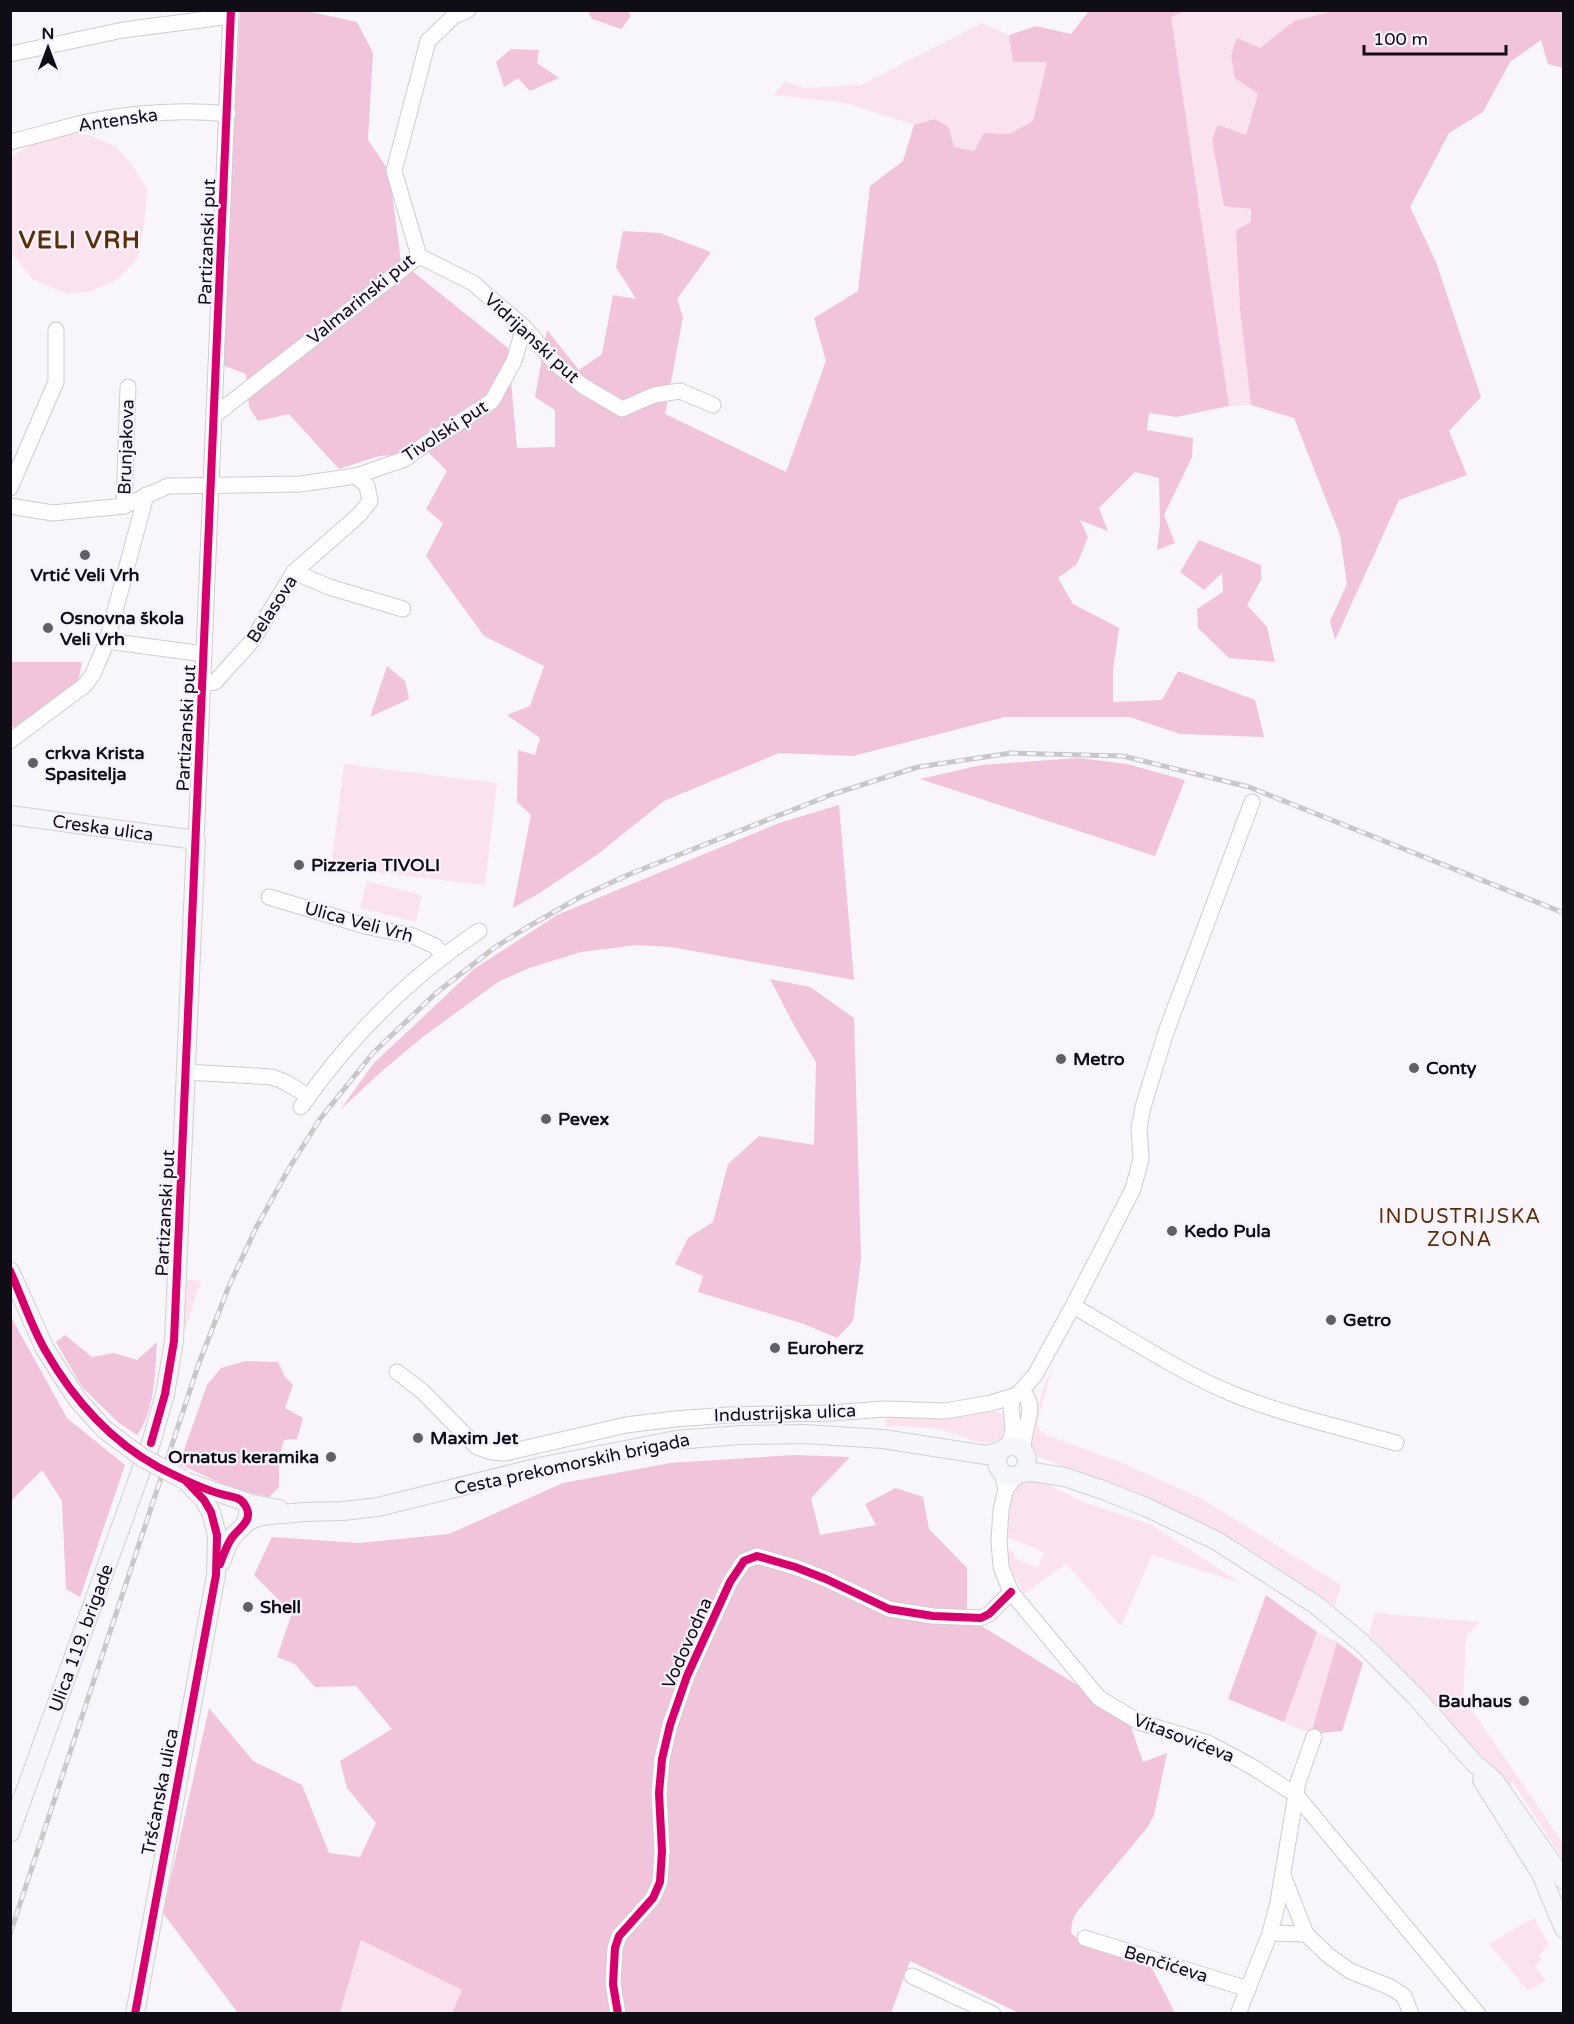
<svg xmlns="http://www.w3.org/2000/svg" width="1574" height="2024" viewBox="0 0 1574 2024" font-family="'Varela Round',sans-serif">
  <style>
    .green { fill: #fbe2ef }
    .forest { fill: #f1c4dc }
    .lines { fill: none; stroke-linecap: round; stroke-linejoin: round }
    .minor-casing { stroke: #cfccd3; stroke-width: 17 }
    .major-casing { stroke: #d2d0d3; stroke-width: 20 }
    .minor { stroke: #fefefe; stroke-width: 15 }
    .major { stroke: #f5f6fa; stroke-width: 18 }
    .rail-casing { stroke: #c8c7c9; stroke-width: 5 }
    .rail { stroke: #f7f3fe; stroke-width: 3; stroke-dasharray: 9; stroke-linecap: butt }
    .major-bridge-casing { stroke: #d2d0d3; stroke-width: 20; stroke-linecap: butt }
    .major-bridge { stroke: #f5f6fa; stroke-width: 18 }
    .cycleway-casing { stroke: #f7f3fe; stroke-width: 11 }
    .cycleway { stroke: #d6006c; stroke-width: 8 }
    .poi-dot { fill: #625f66; stroke: #f7f3fe; stroke-width: 2 }
    .labels { text-anchor: middle; dominant-baseline: central; stroke-width: 4.5; stroke-linejoin: round; paint-order: stroke }
    .street-label { font-size: 18px; fill: #110d16; stroke: #f7f3fe }
    .poi-label { font-size: 18px; font-weight: bold; fill: #110d16; stroke: #f7f3fe; text-anchor: start }
    .neighbourhood-label { font-size: 20px; letter-spacing: 1.5px; fill: #5a2f06; stroke: #f7f3fe }
    .district-label { font-size: 24px; font-weight: bold; letter-spacing: 1.5px; fill: #5a2f06; stroke: #f7f3fe }
  </style>
  <rect width="100%" height="100%" fill="#f8f6fb"/>
  <g class="green">
    <path d="M1184 10 1337 11 1294 21 1260 48 1235 78 1258 94 1246 136 1251 222 1236 230 1240 309 1251 405 1229 406 1171 17Z"/>
    <path d="M982 23 1009 35 1013 62H1047L1033 121 1009 134 984 133 974 151 954 147 949 127 935 119 914 125 846 103 774 95 784 81 805 88 861 85Z"/>
    <path d="M61 134 89 135 115 146 132 165 147 189 145 218 138 258 119 278 89 292 67 294 32 279 11 252 10 161C22 146 44 139 61 134Z"/>
    <path d="M344 764 497 783 485 885 331 867Z"/>
    <path d="M367 881 422 895 416 922 360 908Z"/>
    <path d="M184 1279 201 1281 186 1326 182 1325Z"/>
    <path d="M1054 1361 1037 1423 1040 1430 1048 1436 1120 1462 1200 1498 1341 1585 1335 1606 1273 1565 1219 1533 1155 1502 1087 1474 1034 1456 1030 1451 1029 1444 1041 1395Z"/>
    <path d="M992 1408 993 1411C1010 1413 1005 1426 1001 1438 983 1451 960 1433 942 1430 922 1427 904 1425 885 1427L886 1413Z"/>
    <path d="M1020 1479 1041 1481 1083 1502 1150 1524 1241 1583 1152 1555 1121 1626 1066 1564 1024 1594 1009 1564 1007 1549 1014 1553V1558L1038 1568 1044 1552 1007 1537C1008 1519 1007 1492 1020 1479Z"/>
    <path d="M1375 1613 1480 1622 1466 1635 1463 1699 1487 1732 1563 1843V1860L1513 1782 1508 1787 1369 1634Z"/>
    <path d="M1317 1632 1337 1642 1311 1734 1284 1722Z"/>
    <path d="M1534 1918 1549 1945 1539 1956 1542 1960 1535 1966 1545 1981 1528 1991 1489 1944Z"/>
    <path d="M361 1940 462 1990 452 2013 340 2014Z"/>
  </g>
  <g class="forest">
    <path d="M1337 10 1563 11 1564 68 1548 64 1541 40 1510 62 1483 112 1449 133 1410 207 1436 262 1481 397 1449 431 1467 475 1399 500 1335 640 1330 621 1347 584 1340 535 1294 418 1251 405 1240 309 1236 230 1251 222V209L1224 206 1212 139 1218 125 1246 135 1258 94 1235 78 1231 56 1237 38 1260 48 1294 21Z"/>
    <path d="M240 11H307L357 22 373 53 368 140 389 171 401 262 508 348 517 448 555 447V410L535 397 547 330 579 370 602 354 613 295 636 299 616 267 623 231 660 233 711 252 677 299 683 317 665 414 786 472 826 361 814 318 858 291 870 186 903 161 914 125 935 119 949 127 954 147 974 151 984 133 1009 134 1033 121 1047 62H1013L1009 35 1036 26 1071 34 1089 11H1184L1171 17 1229 406 1176 417 1149 413 1147 430 1193 438 1192 457 1164 515 1175 543 1157 550 1160 524 1159 478 1135 472 1099 508 1108 531 1080 520 1088 537 1077 564 1058 578 1073 604 1119 628 1113 670V702L1162 700 1178 671 1255 700 1264 737 1180 734 1130 717H1005L853 756 779 753 664 801 598 854 541 892 513 908 531 815 517 802 518 750 535 755 540 738 507 715 530 706 544 666 484 636 426 556 443 523 426 509 447 471 428 452 379 456 339 469 289 414 258 421 249 407 246 374 222 365Z"/>
    <path d="M588 11H628L631 16 621 29 592 19Z"/>
    <path d="M511 49 539 50 537 63 559 78 530 91 518 78 504 87 496 62Z"/>
    <path d="M1199 540 1261 565V580L1247 605 1267 627 1275 662 1229 658 1198 628 1197 609 1223 592 1222 573 1204 590 1180 572Z"/>
    <path d="M10 662H82L78 683 18 729 11 726Z"/>
    <path d="M387 666 405 681 409 699 370 717Z"/>
    <path d="M1078 758 1127 764 1185 780 1155 856 920 779 981 765Z"/>
    <path d="M839 805 854 980 671 947 637 945 581 952 529 968 498 982 424 1036 383 1070 340 1110 374 1063 474 969 557 915 779 823Z"/>
    <path d="M770 979 810 987 854 1018 861 1259 853 1321 837 1338 804 1324 698 1292 703 1276 675 1264 688 1238 713 1222 728 1164 759 1136 814 1145 816 1062 796 1029Z"/>
    <path d="M11 1317 67 1418 125 1465 80 1597 66 1589 62 1501 42 1470 11 1501Z"/>
    <path d="M65 1335 92 1357 114 1353 137 1360 157 1342C155 1371 155 1412 137 1435L119 1423 82 1387 56 1342Z"/>
    <path d="M246 1361 278 1362 285 1377 293 1385 285 1408 303 1418 297 1439 284 1440 279 1459V1487L269 1497 234 1489 179 1464 207 1385 221 1368Z"/>
    <path d="M794 1455 850 1457 811 1498 820 1535 876 1525 865 1504 896 1488 923 1497 929 1529 967 1568V1617L1082 1688 1130 1724 1143 1762 1167 1753 1154 1815 1147 1828 1076 1913 1072 1922 1071 1933 1079 1940 1149 1962 1175 2013H1019L910 1961 891 2013 747 2014 745 2011 742 2014 452 2013 462 1990 361 1940 340 2013H238L163 1913 209 1708 253 1761 302 1785 329 1853 360 1857 376 1823 347 1788 340 1761 392 1729 356 1686 315 1687 295 1664 277 1657 292 1613 254 1575 272 1537 359 1543 449 1534 563 1483 670 1463Z"/>
    <path d="M1266 1595 1317 1632 1284 1722 1228 1699Z"/>
    <path d="M1337 1642 1363 1663 1342 1731 1311 1734Z"/>
  </g>
  <g class="lines">
    <g class="minor-casing">
      <g id="minor">
        <path d="M10 54 123 30 231 16"/>
        <path d="M10 142C36 136 61 128 86 122 131 113 182 109 228 114"/>
        <path d="M419 256 473 283 524 327 557 365 583 386 622 409 654 395 680 391 713 405"/>
        <path d="M215 415 419 256 394 171 428 41 454 16 468 10"/>
        <path d="M10 488 56 382V330"/>
        <path d="M10 506 53 513 124 506 168 486 300 484 356 476 405 459 427 443 492 401 514 361 524 327"/>
        <path d="M124 506 128 387"/>
        <path d="M294 572 329 587 403 609"/>
        <path d="M107 641 204 654"/>
        <path d="M203 683 215 682 252 641 294 572 359 515 370 501 367 486 356 476"/>
        <path d="M10 741 85 685 93 674 107 641 146 495"/>
        <path d="M196 840 231 10"/>
        <path d="M269 897 369 927 413 936 435 946 443 955"/>
        <path d="M186 1072 272 1077 285 1082 308 1096"/>
        <path d="M301 1107C350 1037 408 978 479 931"/>
        <path d="M1073 1306C1126 1336 1182 1374 1238 1396 1289 1416 1344 1428 1396 1443"/>
        <path d="M397 1372 422 1391 477 1447 491 1452 505 1453 626 1425 675 1419 728 1415 832 1413 884 1409 945 1411 991 1403 1014 1396"/>
        <path d="M1018 1394 1035 1375 1073 1306 1133 1189 1141 1159 1139 1128 1143 1107 1166 1032 1252 802"/>
        <path d="M1006 1447C1021 1427 1005 1409 1014 1396L1022 1394 1026 1396C1037 1411 1020 1434 1024 1451"/>
        <path d="M1002 1472 1006 1489"/>
        <path d="M1017 1475 1006 1489 1001 1510 999 1541 1001 1567 1011 1592 1099 1698 1139 1722 1208 1743 1251 1766 1296 1795 1478 2014"/>
        <path d="M1270 1933 1306 1934 1283 1875"/>
        <path d="M1306 1934 1329 1956 1350 1971 1390 1987 1404 1996 1411 2014"/>
        <path d="M1085 1938 1248 1989"/>
        <path d="M912 1976 993 2014"/>
        <path d="M618 2014 613 1984 615 1948 619 1936 653 1898 660 1882 662 1851 659 1793 662 1759 670 1725 687 1676 730 1582 744 1561 757 1556 795 1567 826 1579 889 1609 933 1616 981 1618 989 1614 1011 1592"/>
        <path d="M1238 2014 1270 1933 1278 1902 1298 1782 1314 1737"/>
      </g>
    </g>
    <g class="major-casing">
      <g id="major">
        <path d="M10 815 196 840 174 1341 165 1394 151 1443 10 1833"/>
        <path d="M10 1271 45 1349 77 1399 105 1430"/>
        <circle cx="1012" cy="1461" r="15"/>
        <path d="M1021 1473 1033 1472 1065 1477 1100 1489 1146 1507 1217 1541 1316 1605 1362 1643 1416 1697 1473 1762 1494 1780 1564 1880"/>
        <path d="M190 1483 252 1504 279 1509"/>
        <path d="M246 1522 261 1516 304 1512 343 1511 378 1507 544 1466 676 1440 740 1435 805 1434 883 1439 986 1455 1001 1451"/>
        <path d="M221 1562C224 1555 226 1547 230 1540 237 1529 248 1527 248 1512"/>
        <path d="M1482 1780 1541 1874 1564 1929"/>
        <path d="M135 2014 216 1575 217 1535 211 1512 204 1500 187 1482"/>
      </g>
    </g>
    <use href="#minor" class="minor"/>
    <use href="#major" class="major"/>
    <g class="rail-casing">
      <path id="rail" d="M10 1934 199 1363 229 1286 256 1228 288 1170 320 1119 373 1053 436 993 494 948 524 929 582 896 630 874 833 794 918 767 1011 753 1123 756 1249 787 1564 913"/>
    </g>
    <use href="#rail" class="rail"/>
    <g class="major-bridge-casing">
      <path id="major-bridge" d="M105 1430 143 1458 183 1479"/>
    </g>
    <use href="#major-bridge" class="major-bridge"/>
    <g class="cycleway-casing">
      <g id="cycleway">
        <path d="M10 1271C22 1297 31 1326 45 1350 73 1399 109 1440 158 1467 178 1477 199 1488 221 1494 230 1497 240 1496 245 1505 255 1521 238 1528 231 1539 226 1547 223 1556 220 1564"/>
        <path d="M151 1443 165 1394 174 1341 231 10"/>
        <path d="M135 2014 216 1575 217 1535 211 1512 204 1500 187 1482"/>
        <path d="M618 2014 613 1984 615 1948 619 1936 653 1898 660 1882 662 1851 659 1793 662 1759 670 1725 687 1676 730 1582 744 1561 757 1556 795 1567 826 1579 889 1609 933 1616 981 1618 989 1614 1011 1592"/>
      </g>
    </g>
    <use href="#cycleway" class="cycleway"/>
  </g>
  <g class="poi-dot">
    <circle cx="85" cy="555" r="6"/>
    <circle cx="48" cy="628" r="6"/>
    <circle cx="33" cy="763" r="6"/>
    <circle cx="299" cy="865" r="6"/>
    <circle cx="1061" cy="1059" r="6"/>
    <circle cx="1414" cy="1068" r="6"/>
    <circle cx="546" cy="1119" r="6"/>
    <circle cx="1172" cy="1231" r="6"/>
    <circle cx="1331" cy="1320" r="6"/>
    <circle cx="775" cy="1348" r="6"/>
    <circle cx="418" cy="1438" r="6"/>
    <circle cx="331" cy="1457" r="6"/>
    <circle cx="248" cy="1607" r="6"/>
    <circle cx="1524" cy="1701" r="6"/>
  </g>
  <g class="labels">
    <g class="street-label">
      <text transform="translate(118 120) rotate(-8)">Antenska</text>
      <text transform="translate(207 242) rotate(-88)">Partizanski put</text>
      <text transform="translate(361 299) rotate(-39)">Valmarinski put</text>
      <text transform="translate(532 338) rotate(43)">Vidrijanski put</text>
      <text transform="translate(445 431) rotate(-33)">Tivolski put</text>
      <text transform="translate(126 447) rotate(-88)">Brunjakova</text>
      <text transform="translate(272 609) rotate(-57)">Belasova</text>
      <text transform="translate(186 728) rotate(-87)">Partizanski put</text>
      <text transform="translate(103 828) rotate(8)">Creska ulica</text>
      <text transform="translate(359 922) rotate(15)">Ulica Veli Vrh</text>
      <text transform="translate(165 1213) rotate(-87)">Partizanski put</text>
      <text transform="translate(785 1413) rotate(-2)">Industrijska ulica</text>
      <text transform="translate(572 1464) rotate(-12)">Cesta prekomorskih brigada</text>
      <text transform="translate(81 1638) rotate(-70)">Ulica 119. brigade</text>
      <text transform="translate(687 1643) rotate(-66)">Vodovodna</text>
      <text transform="translate(1184 1738) rotate(21)">Vitasovićeva</text>
      <text transform="translate(160 1792) rotate(-79)">Tršćanska ulica</text>
      <text transform="translate(1166 1964) rotate(17)">Benčićeva</text>
    </g>
    <g class="poi-label">
      <text x="85" y="575" text-anchor="middle">Vrtić Veli Vrh</text>
      <text x="60" y="618">Osnovna škola<tspan x="60" dy="21">Veli Vrh</tspan></text>
      <text x="45" y="753">crkva Krista<tspan x="45" dy="21">Spasitelja</tspan></text>
      <text x="311" y="865">Pizzeria TIVOLI</text>
      <text x="1073" y="1059">Metro</text>
      <text x="1426" y="1068">Conty</text>
      <text x="558" y="1119">Pevex</text>
      <text x="1184" y="1231">Kedo Pula</text>
      <text x="1343" y="1320">Getro</text>
      <text x="787" y="1348">Euroherz</text>
      <text x="430" y="1438">Maxim Jet</text>
      <text x="319" y="1457" text-anchor="end">Ornatus keramika</text>
      <text x="260" y="1607">Shell</text>
      <text x="1512" y="1701" text-anchor="end">Bauhaus</text>
    </g>
    <g class="neighbourhood-label">
      <text x="1460" y="1217">INDUSTRIJSKA<tspan x="1460" dy="23">ZONA</tspan></text>
    </g>
    <g class="district-label">
      <text x="80" y="240">VELI VRH</text>
    </g>
  </g>
  <rect width="1574" height="2024" fill="none" stroke="#110d16" stroke-width="24"/>
  <g transform="translate(48 48)" stroke="#f7f3fe" stroke-width="4.5" paint-order="stroke">
  <path d="M0-4.5L10 22L0 15L-10 22Z" fill="#110d16"/>
  <text y="-9" font-size="16" font-weight="bold" text-anchor="middle" fill="#110d16">N</text>
  </g>
  <path d="M1364 45v9h142v-9" fill="none" stroke="#110d16" stroke-width="3"/>
  <text x="1373" y="45" font-size="18" fill="#110d16" stroke="#f7f3fe" stroke-width="4.5" paint-order="stroke">100 m</text>
</svg>
